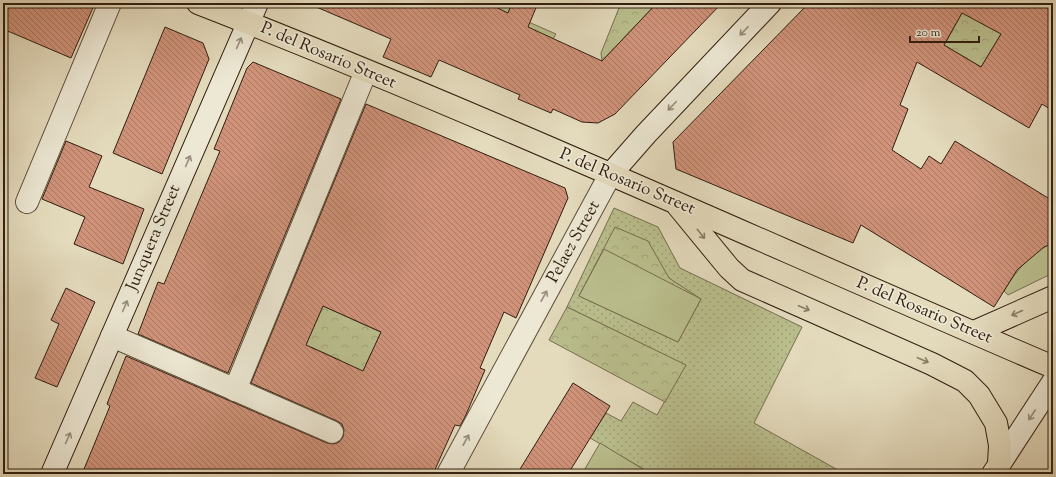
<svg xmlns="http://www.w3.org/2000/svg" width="1056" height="477" viewBox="0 0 1056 477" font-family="'Sorts Mill Goudy',serif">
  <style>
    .grass { fill: url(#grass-dots); stroke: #766e4e }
    .forest { fill: url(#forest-crowns); stroke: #766e4e }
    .garden { fill: #babe8d; stroke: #766e4e }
    .building { fill: url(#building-back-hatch); stroke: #311e10; fill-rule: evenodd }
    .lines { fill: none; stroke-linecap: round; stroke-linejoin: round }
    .street-casing { stroke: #5e4d3b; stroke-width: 24 }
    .secondary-casing { stroke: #311e10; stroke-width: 24 }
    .primary-casing { stroke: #311e10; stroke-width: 24 }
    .street { stroke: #ede8d4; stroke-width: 22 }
    .secondary { stroke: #ede8d4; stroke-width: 22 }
    .primary { stroke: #e4dbbd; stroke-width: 22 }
    .oneway { stroke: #988d7c }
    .oneway2 { stroke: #8a7c66 }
    .labels { text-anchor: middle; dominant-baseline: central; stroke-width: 3.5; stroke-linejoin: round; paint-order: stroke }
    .street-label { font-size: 17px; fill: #311e10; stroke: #ede8d4 }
  </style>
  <defs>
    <pattern id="grass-dots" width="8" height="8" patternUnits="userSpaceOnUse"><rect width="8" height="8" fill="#babe8d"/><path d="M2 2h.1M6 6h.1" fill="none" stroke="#a0a379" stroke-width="1.8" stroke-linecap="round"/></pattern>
    <pattern id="forest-crowns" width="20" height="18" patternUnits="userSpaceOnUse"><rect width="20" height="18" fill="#babe8d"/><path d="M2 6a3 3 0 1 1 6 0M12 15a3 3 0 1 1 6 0" fill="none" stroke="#a0a379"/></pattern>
    <pattern id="building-back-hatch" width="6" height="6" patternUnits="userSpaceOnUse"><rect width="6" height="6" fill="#d0937a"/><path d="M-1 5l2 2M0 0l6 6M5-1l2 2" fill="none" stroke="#a97763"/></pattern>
  </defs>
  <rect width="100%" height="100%" fill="#e4dbbd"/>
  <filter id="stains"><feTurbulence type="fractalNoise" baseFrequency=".005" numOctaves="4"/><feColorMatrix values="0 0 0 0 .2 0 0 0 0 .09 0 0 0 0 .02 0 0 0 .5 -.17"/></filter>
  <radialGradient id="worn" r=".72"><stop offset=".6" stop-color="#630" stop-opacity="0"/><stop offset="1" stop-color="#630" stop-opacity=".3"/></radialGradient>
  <path class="grass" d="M614 208 658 227 680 268 802 327 754 423 845 474H652L590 438 606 413 621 421 633 402 657 415 685 365 567 307Z"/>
  <g class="forest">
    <path d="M487 3H512L508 13 556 34 553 39 490 30 500 9Z"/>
    <path d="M621 3H657L602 61 601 53Z"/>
    <path d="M1018 7 981 67 942 44 911 23 946 42 962 13Z"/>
    <path d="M615 227 648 241 669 278 701 299 678 342 579 296Z"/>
    <path d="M323 306 396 339 371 353 361 376 340 360 311 347 303 351Z"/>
    <path d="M567 307 686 365 665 402 549 340Z"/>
  </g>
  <g class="garden">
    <path d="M1053 243V273L1008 295 1004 291C1016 271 1031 252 1053 243Z"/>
    <path d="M604 249 701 299 678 342 579 296Z"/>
    <path d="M600 443 651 474H582Z"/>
  </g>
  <g class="building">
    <path d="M3 3H95L71 58 3 29Z"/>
    <path d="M307 3H487L508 13 512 3H538L528 27 602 61 657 3H722L615 114 598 123 582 122 553 109 551 113 518 99 520 95 439 60 431 77 383 57 391 39Z"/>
    <path d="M809 3H1053V111L1042 104 1029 128 917 62 900 105 908 109 892 150 921 169 929 156 941 164 955 141 1053 201V243L1044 247 1017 270 994 307 861 225 853 243 676 169 673 142ZM962 13 1001 34 981 67 944 45Z"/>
    <path d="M165 27 203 43 209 59 162 174 113 153Z"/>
    <path d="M253 62 341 99 228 373 138 334 158 282 164 284 220 151 214 149 247 68Z"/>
    <path d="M366 104 565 188 568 198 516 318 504 312 480 368 485 370 465 417 460 426 455 425 433 474H82L110 406 107 404 126 356 327 443 334 444 339 442 343 437 344 430 342 424 337 421 251 383ZM323 306 381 332 363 371 306 345Z"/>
    <path d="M66 141 102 156 89 187 144 209 123 264 74 244 85 217 42 199Z"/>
    <path d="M66 288 95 302 57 387 35 378 59 324 51 320Z"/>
    <path d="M573 383 610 406 568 474H517Z"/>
  </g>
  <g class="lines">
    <g class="street-casing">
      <g id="street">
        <path d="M27 202 110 3"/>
        <path d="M112 336 332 432"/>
        <path d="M235 390 366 71"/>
        <path d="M448 474 610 175"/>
      </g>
    </g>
    <g class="secondary-casing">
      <g id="secondary">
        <path d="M610 175 646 134 770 3"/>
        <path d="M52 474 257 3"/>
        <path d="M993 474 1053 382"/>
      </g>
    </g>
    <g class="primary-casing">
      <g id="primary">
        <path d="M198 3C486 115 768 245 1053 367"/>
        <path d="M678 206 729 268 742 280 932 364 965 381 979 395 996 423 1000 445 999 464"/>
        <path d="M974 332 1053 297"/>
      </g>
    </g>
    <use href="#street" class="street"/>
    <use href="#secondary" class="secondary"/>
    <use href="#primary" class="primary"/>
  </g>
  <defs><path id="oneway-shaft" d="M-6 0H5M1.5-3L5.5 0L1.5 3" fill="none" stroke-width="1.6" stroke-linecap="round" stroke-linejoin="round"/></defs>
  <g class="oneway">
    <use href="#oneway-shaft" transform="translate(744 31) rotate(134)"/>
    <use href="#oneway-shaft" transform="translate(239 43) rotate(-66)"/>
    <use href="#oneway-shaft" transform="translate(672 106) rotate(134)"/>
    <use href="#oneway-shaft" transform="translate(188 161) rotate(-67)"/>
    <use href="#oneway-shaft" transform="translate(544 296) rotate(-61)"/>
    <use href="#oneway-shaft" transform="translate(125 306) rotate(-67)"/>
    <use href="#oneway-shaft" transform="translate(1032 415) rotate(123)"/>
    <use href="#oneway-shaft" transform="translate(68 438) rotate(-66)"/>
    <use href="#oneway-shaft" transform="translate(466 440) rotate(-61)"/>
  </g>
  <g class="oneway2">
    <use href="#oneway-shaft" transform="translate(701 234) rotate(51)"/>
    <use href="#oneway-shaft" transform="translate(804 308) rotate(23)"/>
    <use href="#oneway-shaft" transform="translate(1017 313) rotate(156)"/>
    <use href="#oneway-shaft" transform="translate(923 360) rotate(23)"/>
  </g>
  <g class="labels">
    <g class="street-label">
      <text transform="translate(328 56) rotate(23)">P. del Rosario Street</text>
      <text transform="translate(627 182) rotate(23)">P. del Rosario Street</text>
      <text transform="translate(154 238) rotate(-67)">Junquera Street</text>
      <text transform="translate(574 242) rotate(-61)">Pelaez Street</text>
      <text transform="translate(924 311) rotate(23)">P. del Rosario Street</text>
    </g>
  </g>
  <rect width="1056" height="477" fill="none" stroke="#e4dbbd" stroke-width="16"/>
  <rect x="4" y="4" width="1048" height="469" fill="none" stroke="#311e10" stroke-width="2"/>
  <rect x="8" y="8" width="1040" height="461" fill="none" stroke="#311e10"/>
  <path d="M910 36v6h69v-6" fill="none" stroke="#311e10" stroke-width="2"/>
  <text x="916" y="36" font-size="12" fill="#311e10" stroke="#ede8d4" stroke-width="3" paint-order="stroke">20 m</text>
  <rect width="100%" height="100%" filter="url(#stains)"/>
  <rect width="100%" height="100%" fill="url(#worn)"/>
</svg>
